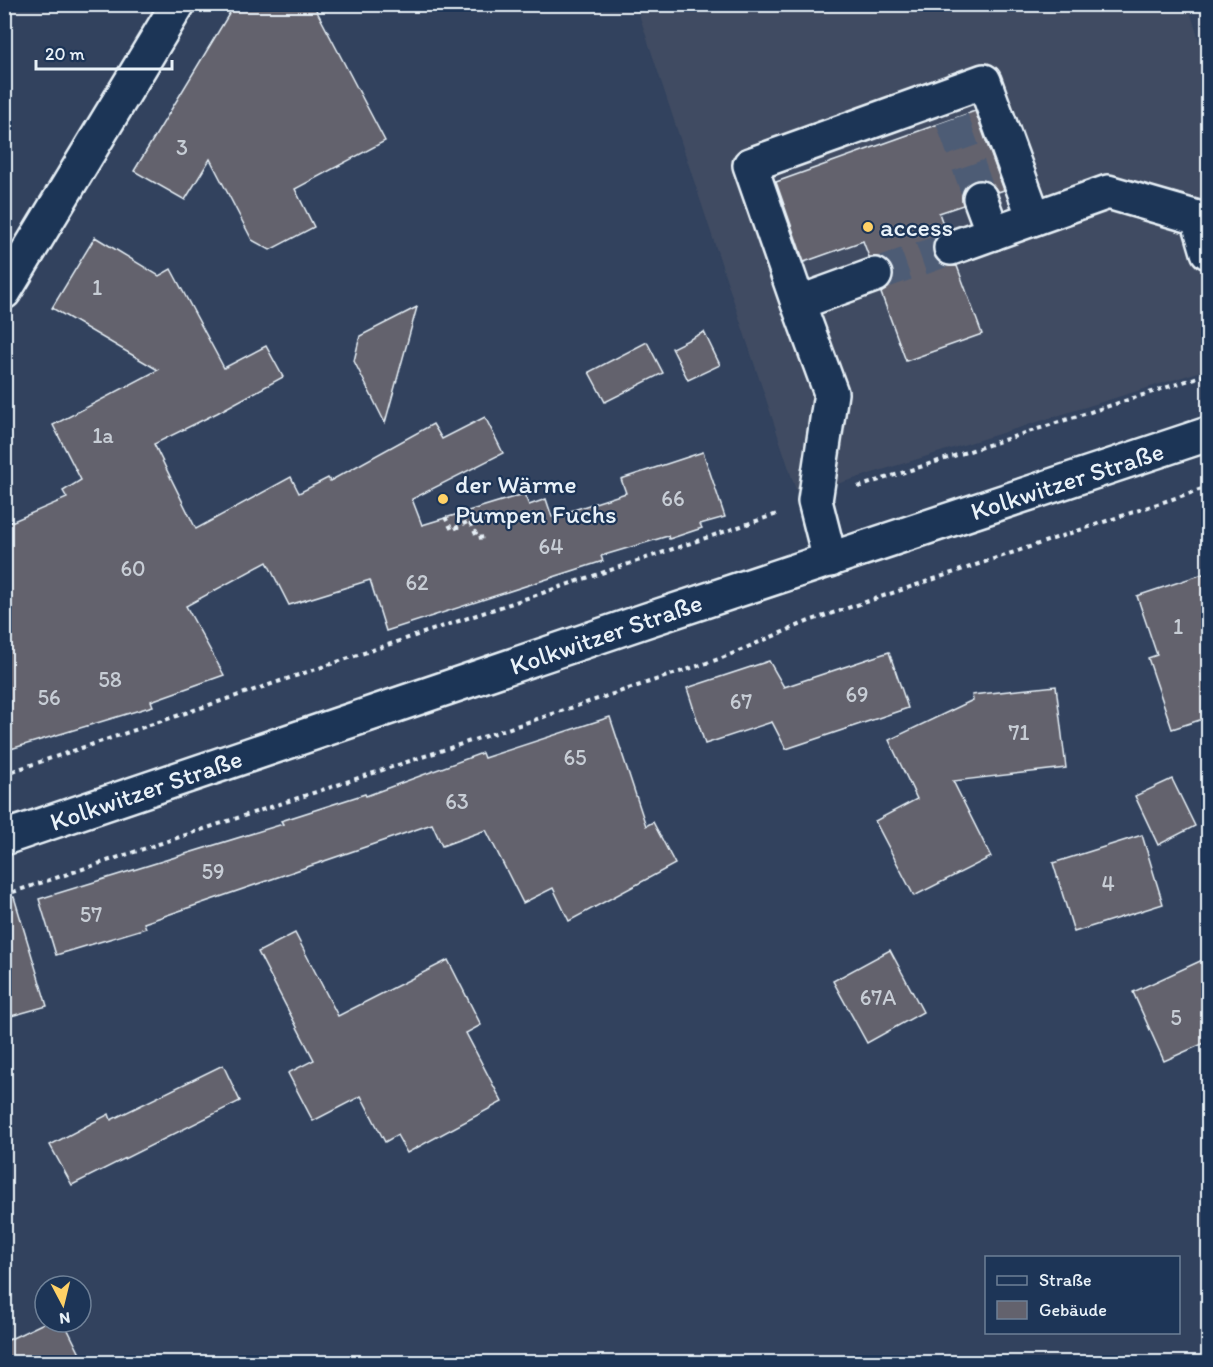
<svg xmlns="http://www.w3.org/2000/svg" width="1213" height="1367" viewBox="0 0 1213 1367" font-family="Itim,sans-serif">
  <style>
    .built { fill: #414c62 }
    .building { fill: #63626d; stroke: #e8f1f8; stroke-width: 1.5 }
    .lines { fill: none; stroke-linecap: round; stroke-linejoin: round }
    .minor-tunnel { stroke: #4d5c75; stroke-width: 33; stroke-dasharray: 33 16; stroke-linecap: butt }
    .minor-casing { stroke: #e8f1f8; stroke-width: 38 }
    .major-casing { stroke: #e8f1f8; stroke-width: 38 }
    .path { stroke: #e8f1f8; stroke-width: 4; stroke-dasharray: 4.5 4.5; stroke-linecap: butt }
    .minor { stroke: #1d3557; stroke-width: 33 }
    .major { stroke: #1d3557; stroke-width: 33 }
    .poi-dot { fill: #ffd166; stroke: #1d3557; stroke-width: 2 }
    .labels { text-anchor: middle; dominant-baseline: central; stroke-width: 4.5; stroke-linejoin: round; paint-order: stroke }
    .number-label { font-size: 22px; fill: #c7cdd5 }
    .poi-label { font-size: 26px; fill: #e8f1f8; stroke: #1d3557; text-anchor: start }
    .street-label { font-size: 26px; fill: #e8f1f8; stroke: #1d3557 }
  </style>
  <rect width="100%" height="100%" fill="#32425e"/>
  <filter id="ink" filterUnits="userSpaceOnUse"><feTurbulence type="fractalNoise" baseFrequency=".0167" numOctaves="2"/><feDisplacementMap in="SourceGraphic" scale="12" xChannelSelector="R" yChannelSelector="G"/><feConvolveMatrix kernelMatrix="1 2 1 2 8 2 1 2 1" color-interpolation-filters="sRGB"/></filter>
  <g filter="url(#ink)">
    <path class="built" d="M636 5H1188L1208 69V369L798 496Z"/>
    <g class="building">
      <path d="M235 4H313L385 141 295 189 314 227 270 250 252 240 210 159 185 200 134 171Z"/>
      <path d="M975 111 1004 190 998 192 991 183 983 179 974 180 966 186 962 194 963 205 939 213 945 230 936 236 933 245 934 255 939 263 948 266H957L982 334 906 361 881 293 889 287 893 279V269L887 261 879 257H869L863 241 804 262 776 182Z"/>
      <path d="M95 237 159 276 171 269 224 368 266 346 283 377 217 413 154 444 196 529 291 477 299 493 328 478 330 481 433 424 442 439 485 417 503 453 412 499 422 525 524 494 529 505 546 499 552 517 626 493 621 479 703 452 725 517 700 524 702 528 669 539 668 536 601 556 603 561 386 631 370 580 289 605 267 562 186 606 224 675 151 701 153 706 4 751V525L67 498 63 491 81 480 53 425 158 370 52 308Z"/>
      <path d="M417 307 385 423 354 361 360 336Z"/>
      <path d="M704 332 720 365 688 380 672 348Z"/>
      <path d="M647 342 663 373 605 402 589 372Z"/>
      <path d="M1209 572V717L1172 729 1148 658 1157 655 1137 596Z"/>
      <path d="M889 652 908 708 786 749 772 722 705 744 687 688 769 661 784 687Z"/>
      <path d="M1056 686 1066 768 953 781 991 857 914 896 875 821 917 799 889 740 973 700 972 695Z"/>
      <path d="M610 717 646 826 653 822 675 864 569 921 553 888 523 903 486 830 442 846 432 824 144 923 146 928 56 955 39 899 283 824 281 821 365 794 366 796 482 753 484 758Z"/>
      <path d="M1172 779 1195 826 1158 845 1135 796Z"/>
      <path d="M1142 835 1163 904 1074 932 1053 863Z"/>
      <path d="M14 897 47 1006 4 1018V898Z"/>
      <path d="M295 933 338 1016 448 960 481 1025 466 1033 502 1102 407 1153 397 1135 385 1142 361 1096 313 1121 288 1073 314 1060 258 952Z"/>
      <path d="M890 950 923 1012 867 1043 833 981Z"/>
      <path d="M1209 957V1041L1164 1061 1133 992Z"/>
      <path d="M223 1065 240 1101 72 1185 50 1145 109 1114 111 1120Z"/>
      <path d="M46 1322H64L84 1362H4V1342Z"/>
    </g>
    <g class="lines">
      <g class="minor-tunnel">
        <path d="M952 119 980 198"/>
        <path d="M875 275 951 248"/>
      </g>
      <g class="minor-casing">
        <g id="minor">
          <path d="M980 198 993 233"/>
          <path d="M951 248 1108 192 1198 218 1208 252"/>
          <path d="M4 292 178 4"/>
          <path d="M798 303 750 165 984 81 1034 218"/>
          <path d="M830 560 815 501 831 393 798 303 875 275"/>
        </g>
      </g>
      <g class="major-casing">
        <path id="major" d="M4 838 647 620 1208 434"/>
      </g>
      <g class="path">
        <path d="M858 487 1208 374"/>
        <path d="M445 517 452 530 469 521 478 538 485 537"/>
        <path d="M4 774 777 514"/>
        <path d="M4 895 722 658 809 621 1208 487"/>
      </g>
      <use href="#minor" class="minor"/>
      <use href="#major" class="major"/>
    </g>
  </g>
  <g class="poi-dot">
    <circle cx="868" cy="227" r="6"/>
    <circle cx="443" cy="499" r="6"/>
  </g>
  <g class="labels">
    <g class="number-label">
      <text x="182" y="147">3</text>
      <text x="97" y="287">1</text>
      <text x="103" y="435">1a</text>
      <text x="673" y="498">66</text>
      <text x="551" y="546">64</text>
      <text x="133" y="568">60</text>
      <text x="417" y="582">62</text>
      <text x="1178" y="626">1</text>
      <text x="110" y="679">58</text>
      <text x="857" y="694">69</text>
      <text x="49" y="697">56</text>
      <text x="741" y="701">67</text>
      <text x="1019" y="732">71</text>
      <text x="575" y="757">65</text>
      <text x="457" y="801">63</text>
      <text x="213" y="871">59</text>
      <text x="1108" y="883">4</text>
      <text x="91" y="914">57</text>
      <text x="878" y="997">67A</text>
      <text x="1176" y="1017">5</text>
    </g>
    <g class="poi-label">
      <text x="880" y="227">access</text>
      <text x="455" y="484">der Wärme<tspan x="455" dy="30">Pumpen Fuchs</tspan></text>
    </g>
    <g class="street-label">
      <text transform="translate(1067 481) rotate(-18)">Kolkwitzer Straße</text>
      <text transform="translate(606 634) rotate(-19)">Kolkwitzer Straße</text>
      <text transform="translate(146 790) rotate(-19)">Kolkwitzer Straße</text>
    </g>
  </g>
  <rect width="1213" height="1367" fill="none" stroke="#1d3557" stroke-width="24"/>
  <rect x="12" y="12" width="1189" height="1343" fill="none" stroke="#e8f1f8" stroke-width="2" filter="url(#ink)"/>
  <rect x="985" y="1256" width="195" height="78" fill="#1d3557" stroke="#6e8097" stroke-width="1.5"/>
  <rect x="997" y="1276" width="30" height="9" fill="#1d3557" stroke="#6e8097" stroke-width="1.5"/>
  <text x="1039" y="1286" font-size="18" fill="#e8f1f8">Straße</text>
  <rect x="997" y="1301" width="30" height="18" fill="#63626d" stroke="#6e8097" stroke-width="1.5"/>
  <text x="1039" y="1316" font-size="18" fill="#e8f1f8">Gebäude</text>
  <g transform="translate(63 1304) rotate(173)"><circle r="28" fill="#1d3557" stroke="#6e8097" stroke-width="1.5"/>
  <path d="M0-4.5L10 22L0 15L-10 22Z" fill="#ffd166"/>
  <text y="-9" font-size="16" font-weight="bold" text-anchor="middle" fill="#e8f1f8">N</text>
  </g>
  <path d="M36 60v9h136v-9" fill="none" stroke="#e8f1f8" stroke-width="3"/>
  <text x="45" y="60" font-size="18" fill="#e8f1f8" stroke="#1d3557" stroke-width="4.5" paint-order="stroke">20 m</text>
</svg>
